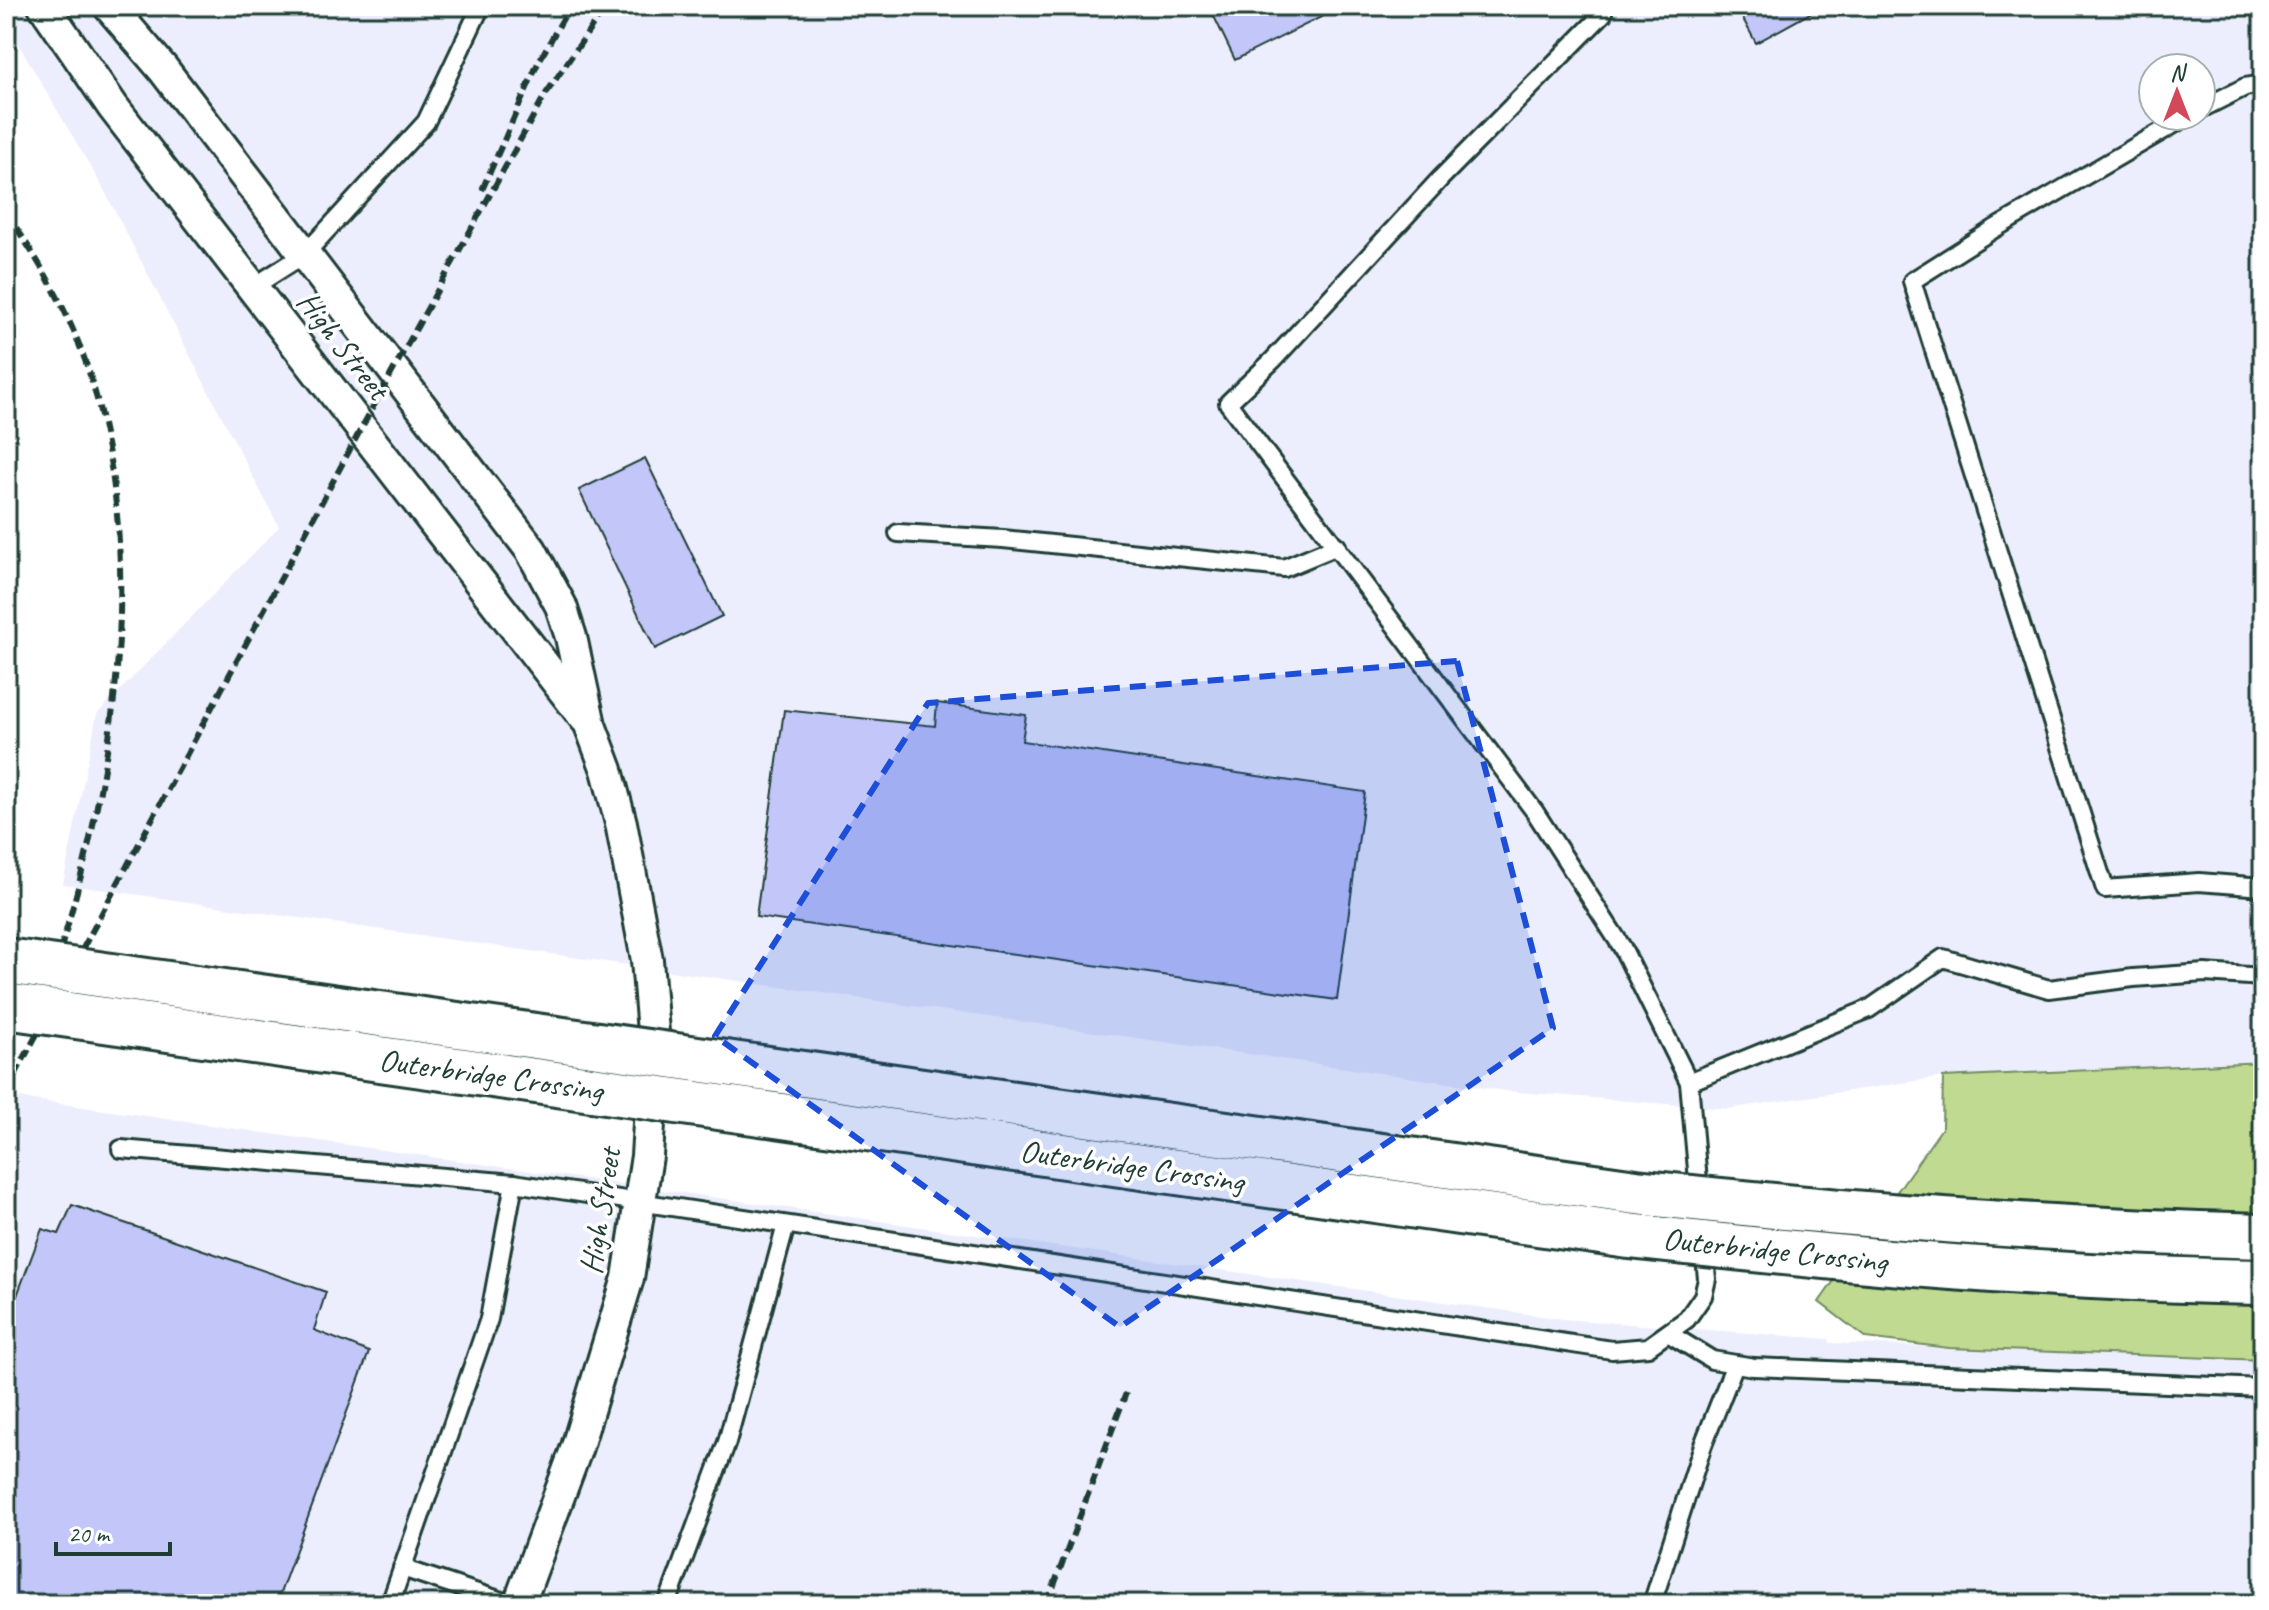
<svg xmlns="http://www.w3.org/2000/svg" width="2269" height="1610" viewBox="0 0 2269 1610" font-family="Caveat,sans-serif">
  <style>
    .built { fill: #edeefd; fill-rule: evenodd }
    .green { fill: #c1da91; stroke: #708c62; stroke-width: 2 }
    .building { fill: #c2c6f8; stroke: #1f3d34; stroke-width: 2 }
    .lines { fill: none; stroke-linecap: round; stroke-linejoin: round }
    .lane-casing { stroke: #1f3d34; stroke-width: 22 }
    .street-casing { stroke: #1f3d34; stroke-width: 36 }
    .lane { stroke: #fff; stroke-width: 16 }
    .street { stroke: #fff; stroke-width: 30 }
    .rail { stroke: #1f3d34; stroke-width: 6; stroke-dasharray: 12 6; stroke-linecap: butt }
    .highway-bridge-casing { stroke: #1f3d34; stroke-width: 50; stroke-linecap: butt }
    .highway-bridge { stroke: #fff; stroke-width: 44 }
    .marked { fill: #1d4ed8; fill-opacity: 0.2; stroke: #1d4ed8; stroke-width: 6; stroke-dasharray: 16 10; stroke-linejoin: round }
    .labels { text-anchor: middle; dominant-baseline: central; stroke-width: 7; stroke-linejoin: round; paint-order: stroke }
    .street-label { font-size: 32px; fill: #1f3d34; stroke: #fff }
  </style>
  <rect width="100%" height="100%" fill="#fff"/>
  <filter id="ink" filterUnits="userSpaceOnUse"><feTurbulence type="fractalNoise" baseFrequency=".0125" numOctaves="2"/><feDisplacementMap in="SourceGraphic" scale="16" xChannelSelector="R" yChannelSelector="G"/><feConvolveMatrix kernelMatrix="1 2 1 2 8 2 1 2 1" color-interpolation-filters="sRGB"/></filter>
  <g filter="url(#ink)">
    <g class="built">
      <path d="M6 6H2263V1062L1943 1077 1727 1109 1505 1091 63 884 97 714 279 527 103 188 6 23ZM2153 68H2201V116H2153Z"/>
      <path d="M6 1096 1563 1319 1829 1339 1830 1343 2263 1360V1604H6Z"/>
    </g>
    <path class="green" d="M2263 1062V1360L1949 1348 1866 1338 1819 1302 1942 1128 1943 1077Z"/>
    <g class="building">
      <path d="M1209 6H1343L1235 60Z"/>
      <path d="M1736 6H1823L1756 43Z"/>
      <path d="M645 458 722 616 655 649 579 490Z"/>
      <path d="M937 703 1026 715 1022 741 1365 792 1337 1000 756 917 784 710 935 726Z"/>
      <path d="M72 1205 326 1292 314 1330 369 1352 276 1604H6V1325L42 1229 59 1234Z"/>
    </g>
    <g class="lines">
      <g class="lane-casing">
        <g id="lane">
          <path d="M1603 14 1441 178 1273 360 1228 403 1535 812 1622 947 1689 1082 1869 1009 1943 958 2049 989 2133 978 2205 973 2263 977"/>
          <path d="M2201 109 2245 87 2263 84"/>
          <path d="M2188 116 1994 229 1912 281 2105 889 2199 882 2263 887"/>
          <path d="M253 287 305 254 426 122 481 6"/>
          <path d="M898 533 1003 539 1284 568 1337 546"/>
          <path d="M121 1149 514 1183 1612 1350 1648 1347 1687 1319 1703 1296 1707 1279 1689 1082"/>
          <path d="M1668 1333 1712 1360 1754 1367 2263 1388"/>
          <path d="M402 1568 511 1604"/>
          <path d="M390 1604 489 1319 514 1183"/>
          <path d="M667 1604 727 1442 786 1225"/>
          <path d="M1652 1604 1703 1445 1735 1364"/>
        </g>
      </g>
      <g class="street-casing">
        <g id="street">
          <path d="M44 6 113 107 585 718"/>
          <path d="M109 6 163 69 531 550 561 606 571 637 590 725 607 770 621 823 647 960 654 1044 647 1156 628 1278 577 1447 519 1604"/>
        </g>
      </g>
      <use href="#lane" class="lane"/>
      <use href="#street" class="street"/>
      <g class="rail">
        <path d="M482 190 538 63 570 6"/>
        <path d="M6 213C43 265 75 323 93 385 138 542 122 708 84 864 71 915 57 967 37 1015"/>
        <path d="M6 1092 362 427 545 95 606 6"/>
        <path d="M1047 1604 1126 1393"/>
      </g>
      <g class="highway-bridge-casing">
        <g id="highway-bridge">
          <path d="M6 961 1636 1192C1845 1215 2053 1230 2263 1236"/>
          <path d="M6 1006 1629 1236C1840 1259 2051 1279 2263 1282"/>
        </g>
      </g>
      <use href="#highway-bridge" class="highway-bridge"/>
    </g>
  </g>
  <path class="marked" d="M1457 661 1553 1028 1120 1327 715 1036 928 703Z"/>
  <g class="labels">
    <g class="street-label">
      <text transform="translate(343 345) rotate(52)">High Street</text>
      <text transform="translate(491 1075) rotate(8)">Outerbridge Crossing</text>
      <text transform="translate(1132 1166) rotate(8)">Outerbridge Crossing</text>
      <text transform="translate(600 1211) rotate(-81)">High Street</text>
      <text transform="translate(1775 1250) rotate(6)">Outerbridge Crossing</text>
    </g>
  </g>
  <rect width="2269" height="1610" fill="none" stroke="#fff" stroke-width="32"/>
  <rect x="16" y="16" width="2237" height="1578" fill="none" stroke="#1f3d34" stroke-width="3" filter="url(#ink)"/>
  <g transform="translate(2177 92)"><circle r="38" fill="#ffffff" stroke="#a5b1ae" stroke-width="2"/>
  <path d="M0-6L14 30L0 20L-14 30Z" fill="#d1495b"/>
  <text y="-12" font-size="22" font-weight="bold" text-anchor="middle" fill="#1f3d34">N</text>
  </g>
  <path d="M56 1542v12h114v-12" fill="none" stroke="#1f3d34" stroke-width="4"/>
  <text x="68" y="1542" font-size="24" fill="#1f3d34" stroke="#ffffff" stroke-width="6" paint-order="stroke">20 m</text>
</svg>
